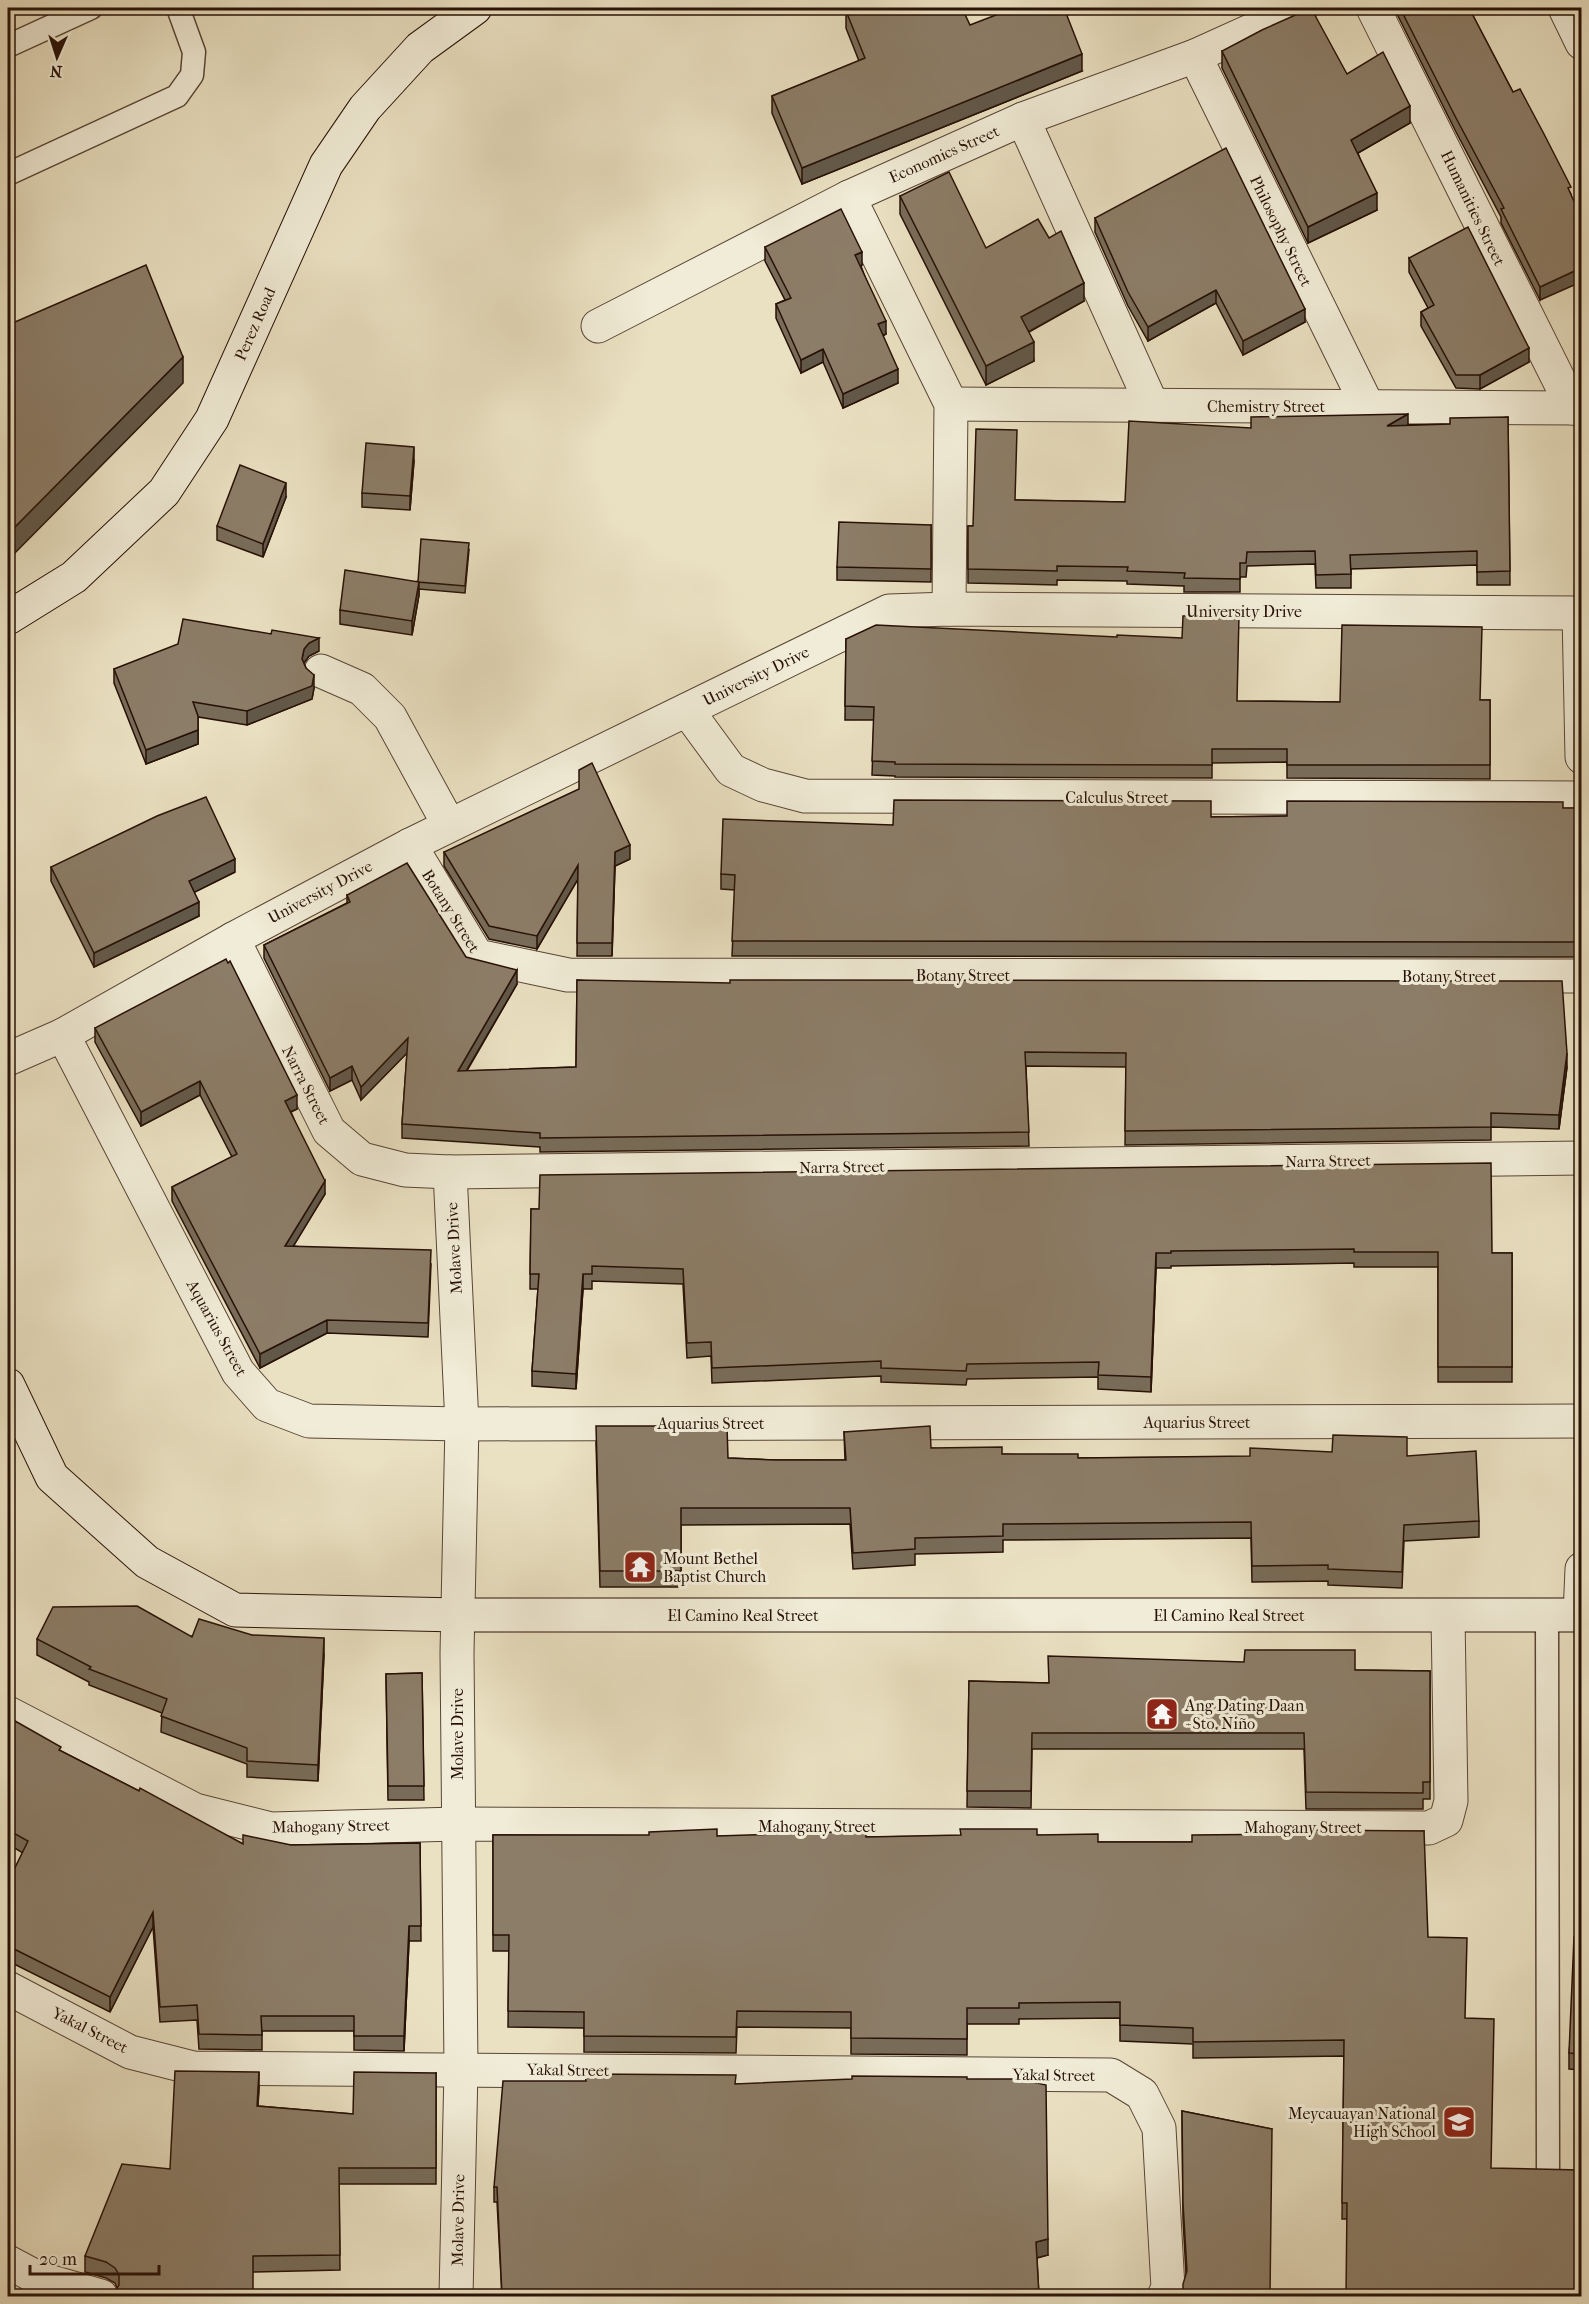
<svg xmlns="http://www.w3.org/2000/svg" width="1589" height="2304" viewBox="0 0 1589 2304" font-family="'IM FELL French Canon',serif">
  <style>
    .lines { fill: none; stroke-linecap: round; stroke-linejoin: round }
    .lane-casing { stroke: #584535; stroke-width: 25 }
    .street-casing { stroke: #584535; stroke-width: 35 }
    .secondary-casing { stroke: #271106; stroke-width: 35 }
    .lane { stroke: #f1ecd7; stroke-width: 22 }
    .street { stroke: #f1ecd7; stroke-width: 33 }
    .secondary { stroke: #f1ecd7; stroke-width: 33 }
    .wall { fill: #786c59; stroke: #271106; stroke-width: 1.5 }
    .shaded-wall { fill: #625849; stroke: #271106; stroke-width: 1.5 }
    .building { fill: #8c7d68; stroke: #271106; stroke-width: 1.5 }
    .labels { text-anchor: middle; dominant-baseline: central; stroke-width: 6; stroke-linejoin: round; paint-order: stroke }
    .street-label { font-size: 16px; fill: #271106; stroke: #f1ecd7 }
    .poi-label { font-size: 16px; fill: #271106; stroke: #f1ecd7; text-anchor: start }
  </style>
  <rect width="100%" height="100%" fill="#eae1c2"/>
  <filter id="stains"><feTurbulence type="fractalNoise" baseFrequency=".00333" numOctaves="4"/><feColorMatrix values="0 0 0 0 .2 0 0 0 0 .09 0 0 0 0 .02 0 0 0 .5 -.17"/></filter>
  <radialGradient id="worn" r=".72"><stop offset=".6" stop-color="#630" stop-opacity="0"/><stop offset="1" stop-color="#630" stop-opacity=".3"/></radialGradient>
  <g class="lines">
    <g class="lane-casing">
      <g id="lane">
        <path d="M8 46 91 8"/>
        <path d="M8 174 177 96 192 75 194 52 178 8"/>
        <path d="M1547 1615 1548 2171"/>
      </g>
    </g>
    <g class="street-casing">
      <g id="street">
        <path d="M1373 8 1573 408"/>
        <path d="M1565 8 1582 43"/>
        <path d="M1195 56 1368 407"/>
        <path d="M1023 119 1152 405"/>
        <path d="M849 197 951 404 949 609"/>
        <path d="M598 326 849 197 1023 119 1195 56 1301 8"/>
        <path d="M951 404 1582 408"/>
        <path d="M1579 613 1582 757"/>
        <path d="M321 671 362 689 390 717 449 825"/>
        <path d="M687 710 731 770 763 785 805 796 1582 798"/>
        <path d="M410 845 477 956 568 975 1582 976"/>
        <path d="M233 939 329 1131 362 1159 405 1170 450 1172 1582 1158"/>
        <path d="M63 1035 238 1372 267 1405 309 1421 462 1424 1582 1421"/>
        <path d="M8 1059 63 1035 233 939 410 845 889 611 949 609 1582 613"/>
        <path d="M450 1172 462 1424 457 1653 461 2069 456 2296"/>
        <path d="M1580 1615 1582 1569"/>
        <path d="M8 1713 195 1810 271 1829 457 1824 1429 1828 1446 1820 1451 1801 1448 1616"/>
        <path d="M8 1988 130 2052 193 2068 1111 2075 1142 2094 1159 2128 1168 2288 1164 2296"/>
        <path d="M8 2262 38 2278 101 2296"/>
      </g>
    </g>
    <g class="secondary-casing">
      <g id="secondary">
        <path d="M8 618 74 577 164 492 212 419 326 165 365 108 420 48 475 8"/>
        <path d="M8 1385 52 1477 147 1562 235 1610 458 1615H1582"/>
      </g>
    </g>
    <use href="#lane" class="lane"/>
    <use href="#street" class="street"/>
    <use href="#secondary" class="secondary"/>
  </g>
  <g class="wall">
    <path d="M1394 8H1469L1513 92 1571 194 1540 300 1501 223V217L1456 132Z"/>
    <path d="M846 11 970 25 1082 71 802 184 772 113V96L859 61 846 28Z"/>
    <path d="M1222 51 1347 74 1410 123 1358 153 1377 210 1308 243 1222 68Z"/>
    <path d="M900 196 986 248 1084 301 1029 332 1034 361 986 385 900 214Z"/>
    <path d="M1095 218 1305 322 1243 355 1216 303 1148 341 1128 306 1095 232Z"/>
    <path d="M765 247 862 265 861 266 886 334 883 336 898 383 843 408 823 362 801 373 776 318V304L785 300 765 261Z"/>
    <path d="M1409 258 1529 362 1480 389 1456 388 1421 326V312L1428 308 1409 272Z"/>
    <path d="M1508 417 1510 585H1477V565L1351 569V588H1316L1315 564 1247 566 1246 577H1240V592H1184V586L1127 584V581L1057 580V585L968 583V526H973L1016 500 1125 502 1251 428 1450 424Z"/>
    <path d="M414 461 410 510 362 507V493Z"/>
    <path d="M286 497 263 557 217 540V526Z"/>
    <path d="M931 525V582L837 580V567Z"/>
    <path d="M469 550 465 593 419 589V595L412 635 340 624V610L418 581Z"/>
    <path d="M846 639 1237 701 1340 702 1490 700V779L1287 778V762L1212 763V778L895 777V776L872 775 874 720H845Z"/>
    <path d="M319 651 309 656 304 663 314 688 312 699 247 725 198 717V744L146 764 114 683V669Z"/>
    <path d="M1581 808V957L732 956 735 890 721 889V874L893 825 1211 817 1287 816Z"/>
    <path d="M444 852 630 859 615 866 612 956H577L578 879 537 949 489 939 444 866Z"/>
    <path d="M51 867 235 872 194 892 199 916 94 967 51 881Z"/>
    <path d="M347 895 517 984 467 1071 576 1067 577 980 1567 1067 1559 1129 1491 1127V1140L1125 1145 1126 1067 1026 1066 1029 1146 540 1152V1147L402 1138V1124L407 1053 361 1100 352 1080 330 1091 264 958V945L347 903Z"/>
    <path d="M95 1028 297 1109 291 1112 325 1194 293 1246 431 1264 428 1337 327 1333 260 1368 172 1201V1187L232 1157 200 1095 141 1126 95 1042Z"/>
    <path d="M531 1209 1492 1253H1512V1382H1438V1267H1354V1263L1171 1266V1268H1156L1151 1392 1098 1389V1377L967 1379 966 1385 881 1382V1376L712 1383 711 1356 687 1358 683 1284 592 1281V1289H583L576 1389 532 1386V1371L538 1289H530Z"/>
    <path d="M844 1432 931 1448 1002 1454 1078 1458 1407 1456 1479 1521V1537L1404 1541 1402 1588 1328 1585V1581L1252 1582 1251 1538 1003 1540V1552L915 1554V1565L853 1569 850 1524 681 1525V1587H600L596 1442 728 1458 775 1460H845Z"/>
    <path d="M252 1635 324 1654 318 1781 247 1777V1764L161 1732 162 1713 89 1685V1682L37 1655V1639Z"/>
    <path d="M1355 1670 1430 1671V1799H1423V1809H1306L1304 1749H1032L1031 1808 967 1807 969 1681 1049 1683Z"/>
    <path d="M422 1673 424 1800H388L386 1674Z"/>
    <path d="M8 1717 61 1751 243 1844 291 1845 420 1843 421 1941H409L404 2051 354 2050V2031H262V2050L199 2049 197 2020 160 2022 153 1927 110 2012 8 1961V1882L23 1853 8 1844Z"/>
    <path d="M1424 1831 1347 2219H1342L1344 2056 1193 2058V2044L1120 2041V2018L1019 2019V2024H967V2055L851 2054V2028L737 2027 736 2053 584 2052V2028L508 2027 509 1951H493V1835L866 1837 1037 1835 1098 1842H1192L1307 1834Z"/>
    <path d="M1581 1937V2070L1569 2069V2053Z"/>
    <path d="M436 2073V2184H339L340 2270 253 2272 114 2293 117 2288 115 2283 106 2278 85 2272V2256L170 2169 259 2087 258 2106 353 2114Z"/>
    <path d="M967 2079 1048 2255 1037 2258 1039 2296H502L497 2202H494V2187L736 2084Z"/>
    <path d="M1182 2111 1272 2129 1186 2274 1183 2219Z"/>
  </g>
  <g class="shaded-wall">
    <path d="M1082 54V71L802 184V168Z"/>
    <path d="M1410 106V123L1351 157V140Z"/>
    <path d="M1377 193V210L1308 243V227Z"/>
    <path d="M862 252V265L855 269V255Z"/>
    <path d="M1581 268V282L1540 300V287Z"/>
    <path d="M1084 283V301L1021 336V317Z"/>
    <path d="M1216 290V303L1148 341V327Z"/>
    <path d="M1305 309V322L1243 355V341Z"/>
    <path d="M886 321V334L878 338V324Z"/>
    <path d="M1034 342V361L986 385V366Z"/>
    <path d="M1529 348V362L1480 389V375Z"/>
    <path d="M823 349V362L801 373V360Z"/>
    <path d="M183 357V383L8 560V534Z"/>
    <path d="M898 369V383L843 408V394Z"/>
    <path d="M1408 414V428L1387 426Z"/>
    <path d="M414 447V461L410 510V496Z"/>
    <path d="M286 483V497L263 557V544Z"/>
    <path d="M419 582V595L412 635V621Z"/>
    <path d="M319 638V651L309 656 304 663 302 659 304 649 309 643Z"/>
    <path d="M314 675V688L312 699 247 725V711Z"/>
    <path d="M198 730V744L146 764V750Z"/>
    <path d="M630 845V859L615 866 612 956 615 852Z"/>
    <path d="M235 859V872L189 895V881Z"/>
    <path d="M578 865V879L537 949V936Z"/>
    <path d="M199 902V916L94 967V953Z"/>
    <path d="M517 970V984L458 1085V1071Z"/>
    <path d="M408 1038V1052L361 1100V1087Z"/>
    <path d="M1567 1053V1067L1559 1129V1115Z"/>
    <path d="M352 1066V1080L330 1091V1078Z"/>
    <path d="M200 1081V1095L141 1126V1112Z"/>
    <path d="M297 1095V1109L285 1114V1101Z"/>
    <path d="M325 1181V1194L285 1260V1246Z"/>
    <path d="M1156 1253V1268L1151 1392V1377Z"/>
    <path d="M583 1274V1289L576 1389V1374Z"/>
    <path d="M327 1320V1333L260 1368V1354Z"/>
    <path d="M324 1638V1654L318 1781V1765Z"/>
    <path d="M153 1912V1927L110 2012V1997Z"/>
    <path d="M409 1926V1941L404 2051V2036Z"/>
    <path d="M259 2072V2087L257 2122V2106Z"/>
    <path d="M1048 2239V2255L1036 2258V2242Z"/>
  </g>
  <g class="building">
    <path d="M855 8H962L970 25 1014 8H1064L1082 54 802 168 772 96 865 58 846 11Z"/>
    <path d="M1311 8 1347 74 1383 52 1410 106 1351 140 1377 193 1308 227 1222 51 1262 30Z"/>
    <path d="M1400 8H1469L1513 92 1520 89 1544 134 1571 187 1568 188 1581 217V268L1540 287 1501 209 1504 208 1456 118Z"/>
    <path d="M1226 148 1305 309 1243 341 1216 290 1148 327 1128 292 1095 218Z"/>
    <path d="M949 172 986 248 1038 219 1049 238 1061 231 1084 283 1021 317 1034 342 986 366 900 196Z"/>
    <path d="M841 209 862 252 855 255 886 321 878 324 898 369 843 394 823 349 801 360 776 304 791 298 765 247Z"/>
    <path d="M1468 227 1529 348 1480 375H1456L1421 312 1434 305 1409 258Z"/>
    <path d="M146 265 183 357 8 534V325Z"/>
    <path d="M1408 414 1387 426 1450 424V418L1508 417 1510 571 1477 572V551L1350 555 1351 574 1316 575 1315 551 1247 552 1246 563H1240V579L1184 578 1185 573 1127 571 1128 567 1057 566V571L968 569V526H973L976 429 1017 430 1015 500 1125 502 1129 421 1251 428V417Z"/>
    <path d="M366 443 414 447 410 496 362 493Z"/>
    <path d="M240 465 286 483 263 544 217 526Z"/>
    <path d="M839 522 931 525V569L837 567Z"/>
    <path d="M421 539 469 543 465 586 418 582Z"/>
    <path d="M345 570 419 582 412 621 340 610Z"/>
    <path d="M1183 616H1239L1237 701 1340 702 1342 625 1482 627 1480 700H1490V765H1287V749H1212V765L895 764V762L872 761 874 707 845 706 846 639 876 625 1117 637V635L1182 638Z"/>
    <path d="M183 619 271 634 272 630 319 638 309 643 304 649 302 659 306 668 314 675 312 686 247 711 193 702 198 716V730L146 750 114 669 178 644Z"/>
    <path d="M592 763 630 845 615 852 612 943H577L578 865 537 936 489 926 444 852 579 789V770Z"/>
    <path d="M206 797 235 859 189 881 199 902 94 953 51 867 157 816Z"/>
    <path d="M894 800 1211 801V817L1287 816V801L1563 802V808H1581V942L732 941 735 875 721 874 723 819 893 825Z"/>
    <path d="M407 863 466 957 517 970 458 1071 576 1067 577 980 730 983V980L1562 981 1567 1053 1559 1115 1491 1113V1127L1125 1131 1126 1053 1025 1052 1029 1132 540 1138V1133L402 1124 408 1038 361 1087 352 1066 330 1078 264 945 350 902 347 895Z"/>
    <path d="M226 959 228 963 230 961 297 1095 285 1101 325 1181 285 1246 431 1250 428 1323 327 1320 260 1354 172 1187 237 1154 200 1081 141 1112 95 1028Z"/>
    <path d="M1491 1163 1492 1253H1512V1367H1438V1252H1354V1249L1171 1251V1253H1156L1151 1377 1098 1375 1099 1362 967 1364 966 1371 881 1368V1361L712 1368 711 1342 687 1343 683 1269 592 1266V1274H583L576 1374 532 1371 539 1274H530L531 1209H539L540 1175Z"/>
    <path d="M596 1426H727L728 1458 775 1460H846L844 1432 930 1426 931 1448 1002 1447V1454H1078V1458L1250 1456V1448L1332 1452 1333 1435 1407 1437V1456L1476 1451 1479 1521 1404 1525 1402 1572 1328 1569V1565L1252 1566 1251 1522 1003 1524V1536L915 1538V1549L853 1553 850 1508H681V1571H600Z"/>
    <path d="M137 1606 192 1637 199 1619 252 1635 324 1638 318 1765 247 1761V1748L161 1716 167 1699 89 1669 91 1667 37 1639 53 1607Z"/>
    <path d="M1245 1650H1355V1670L1430 1671V1782H1423V1793L1306 1792 1304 1733H1032L1031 1791H967L969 1681 1049 1683 1048 1656 1244 1662Z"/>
    <path d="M422 1673 424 1786H388L386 1674Z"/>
    <path d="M8 1717 61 1747 59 1750 139 1791 140 1788 243 1844V1835L291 1845 420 1843 421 1926H409L404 2036H354V2016H261L262 2035 199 2034 197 2005 160 2007 153 1912 110 1997 8 1946V1882L28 1841 8 1830Z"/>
    <path d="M717 1829V1836L866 1831V1837L961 1835 960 1829H1037V1835L1098 1834V1842H1192V1835L1307 1834 1306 1830 1424 1831 1428 1937 1467 1938 1465 2018 1494 2019 1491 2168 1581 2170V2296H1346L1347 2203H1342L1344 2040 1193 2042V2028L1120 2025V2002L1019 2003V2008H967V2039L851 2038V2012L737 2011 736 2037 584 2036V2012L508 2011 509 1935H493V1835H649V1832Z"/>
    <path d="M1574 1937H1581V2054L1569 2053Z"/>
    <path d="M175 2071 259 2072 257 2106 353 2114 354 2072 436 2073V2168H339L340 2255 253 2256V2296H109L114 2293 119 2285V2275L115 2268 106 2262 85 2256 122 2164 170 2169Z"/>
    <path d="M585 2074 736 2075 735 2084 852 2079V2076L967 2077V2079H1020L1046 2085 1048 2239 1036 2242 1039 2296H502L497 2187H494L503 2081H586Z"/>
    <path d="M1182 2111 1272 2129 1270 2296H1183V2284L1187 2271 1183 2203Z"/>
    <path d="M71 2291 90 2296H69Z"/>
  </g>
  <defs>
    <g id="temple-square" transform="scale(1.725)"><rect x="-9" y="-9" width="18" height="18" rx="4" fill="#8f2418" stroke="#f1ecd7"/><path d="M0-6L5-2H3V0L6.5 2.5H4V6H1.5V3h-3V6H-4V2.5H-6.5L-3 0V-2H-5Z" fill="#fff"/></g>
    <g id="school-square" transform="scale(1.725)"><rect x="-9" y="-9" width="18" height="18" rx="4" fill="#8f2418" stroke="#f1ecd7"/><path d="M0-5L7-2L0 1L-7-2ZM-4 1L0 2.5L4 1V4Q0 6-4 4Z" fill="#fff"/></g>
  </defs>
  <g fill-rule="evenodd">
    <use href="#temple-square" x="640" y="1567"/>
    <use href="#temple-square" x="1162" y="1714"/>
    <use href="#school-square" x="1459" y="2122"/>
  </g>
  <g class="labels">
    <g class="street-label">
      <text transform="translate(944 154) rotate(-24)">Economics Street</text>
      <text transform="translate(1473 208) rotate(64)">Humanities Street</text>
      <text transform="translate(1281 231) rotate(64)">Philosophy Street</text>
      <text transform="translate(255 324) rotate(-66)">Perez Road</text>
      <text x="1266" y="406">Chemistry Street</text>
      <text x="1244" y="611">University Drive</text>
      <text transform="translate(756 676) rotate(-26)">University Drive</text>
      <text x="1117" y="797">Calculus Street</text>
      <text transform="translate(320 892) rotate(-28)">University Drive</text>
      <text transform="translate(451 911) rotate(58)">Botany Street</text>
      <text x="963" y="975">Botany Street</text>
      <text x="1449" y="976">Botany Street</text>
      <text transform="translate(306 1085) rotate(63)">Narra Street</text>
      <text transform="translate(1328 1161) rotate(-1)">Narra Street</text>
      <text transform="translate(842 1167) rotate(-1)">Narra Street</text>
      <text transform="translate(454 1248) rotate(-93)">Molave Drive</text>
      <text transform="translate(217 1328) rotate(61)">Aquarius Street</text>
      <text x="1197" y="1422">Aquarius Street</text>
      <text x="711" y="1423">Aquarius Street</text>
      <text x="743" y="1615">El Camino Real Street</text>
      <text x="1229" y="1615">El Camino Real Street</text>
      <text transform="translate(457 1734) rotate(-90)">Molave Drive</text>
      <text transform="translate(331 1826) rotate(-1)">Mahogany Street</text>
      <text x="817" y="1826">Mahogany Street</text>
      <text x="1303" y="1827">Mahogany Street</text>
      <text transform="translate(90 2030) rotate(27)">Yakal Street</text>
      <text transform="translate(568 2070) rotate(1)">Yakal Street</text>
      <text transform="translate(1054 2075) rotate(1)">Yakal Street</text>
      <text transform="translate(458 2220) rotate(-89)">Molave Drive</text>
    </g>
    <g class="poi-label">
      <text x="663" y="1558">Mount Bethel<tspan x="663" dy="18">Baptist Church</tspan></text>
      <text x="1185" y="1705">Ang Dating Daan<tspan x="1185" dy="18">- Sto. Niño</tspan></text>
      <text x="1436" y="2113" text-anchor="end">Meycauayan National<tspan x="1436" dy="18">High School</tspan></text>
    </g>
  </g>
  <rect width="1589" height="2304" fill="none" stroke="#eae1c2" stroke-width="30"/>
  <rect x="9" y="9" width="1571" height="2286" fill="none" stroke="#271106" stroke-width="3"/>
  <rect x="15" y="15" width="1559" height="2274" fill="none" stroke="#271106" stroke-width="1.5"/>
  <g transform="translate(57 57) rotate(183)" stroke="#f1ecd7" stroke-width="4.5" paint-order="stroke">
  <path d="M0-4.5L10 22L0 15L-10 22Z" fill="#271106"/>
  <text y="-9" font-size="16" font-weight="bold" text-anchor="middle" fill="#271106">N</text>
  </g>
  <path d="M30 2265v9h129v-9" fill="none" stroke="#271106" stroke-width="3"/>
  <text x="39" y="2265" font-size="18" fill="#271106" stroke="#f1ecd7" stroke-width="4.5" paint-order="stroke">20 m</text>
  <rect width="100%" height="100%" filter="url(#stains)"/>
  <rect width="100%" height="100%" fill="url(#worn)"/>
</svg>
